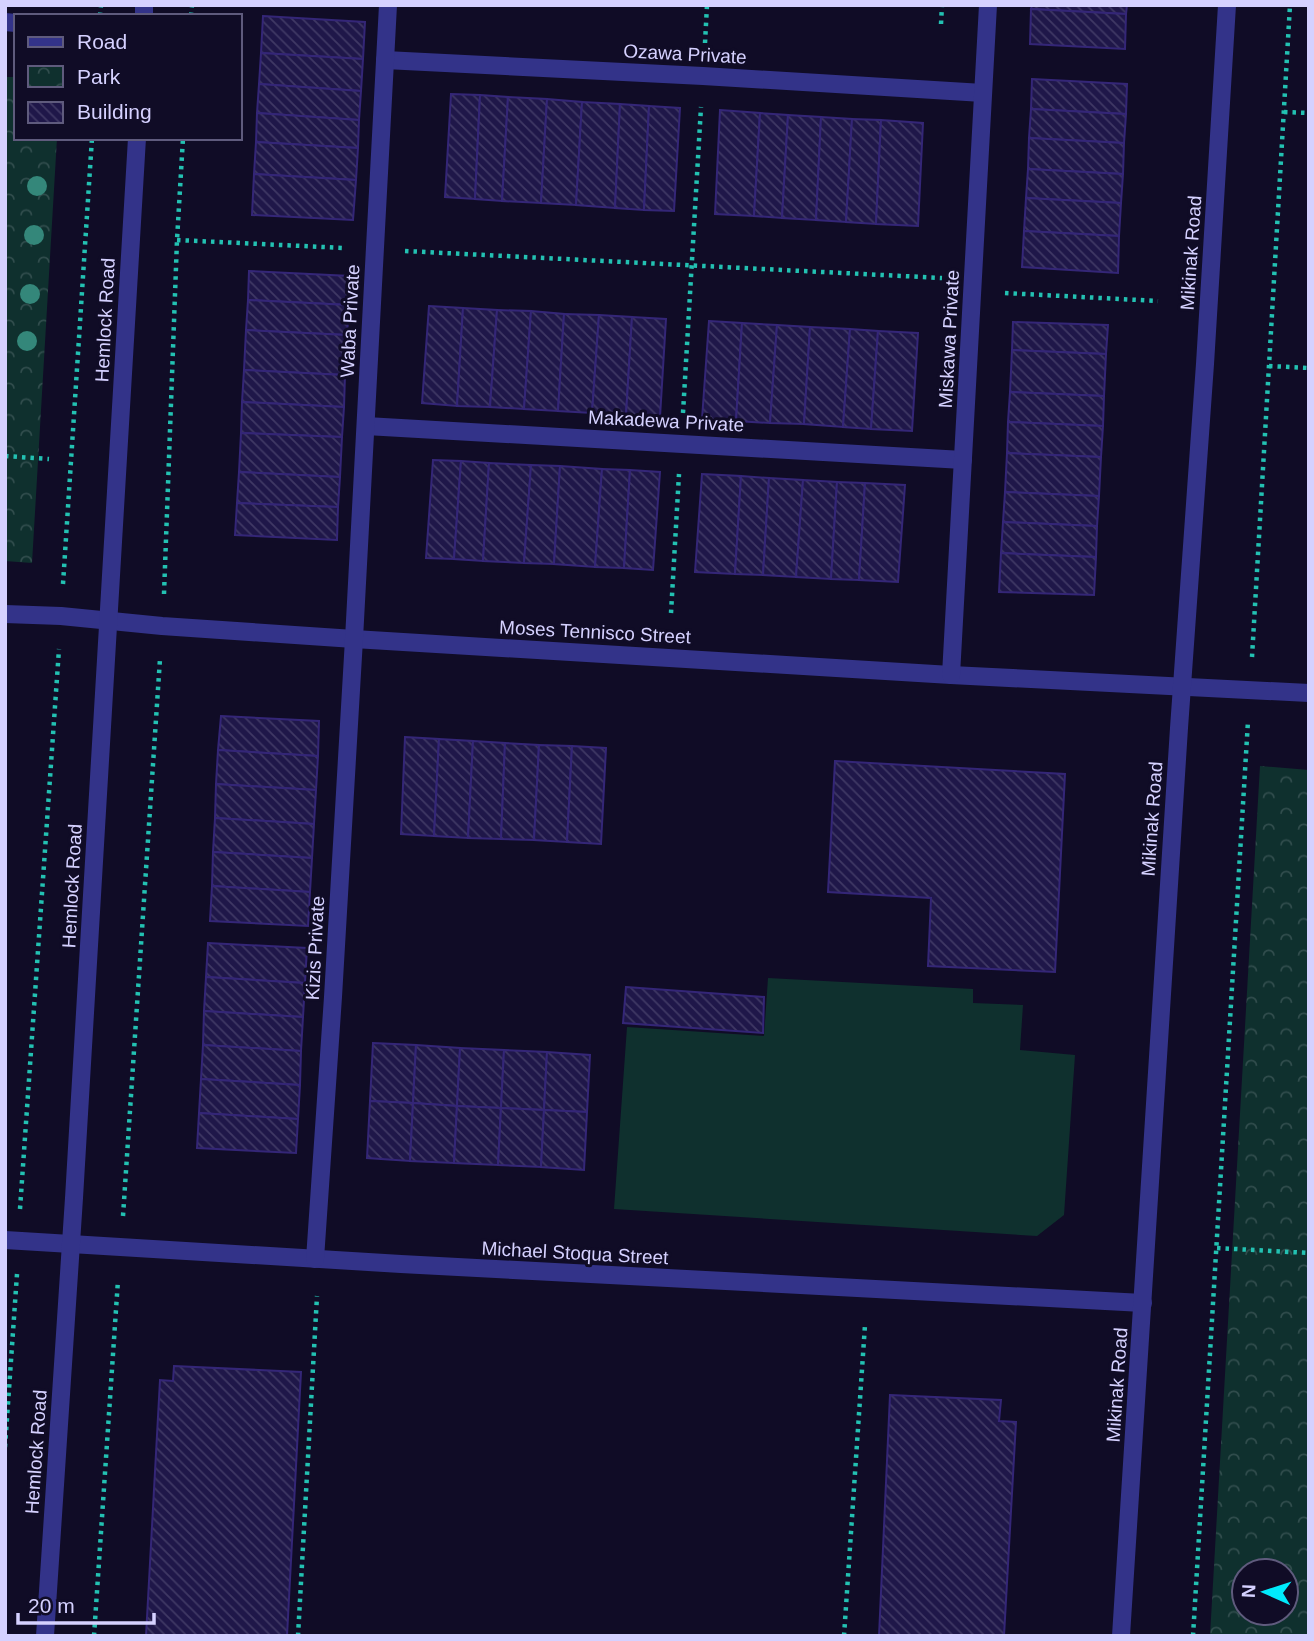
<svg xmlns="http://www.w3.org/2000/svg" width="1314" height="1641" viewBox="0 0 1314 1641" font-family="Arial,sans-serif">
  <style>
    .green { fill: #0f302e }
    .park { fill: url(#park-crowns); fill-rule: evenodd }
    .building { fill: url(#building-back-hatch); stroke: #342677; stroke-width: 2 }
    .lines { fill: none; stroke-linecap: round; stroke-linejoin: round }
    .path { stroke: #23c1b2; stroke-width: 4.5; stroke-dasharray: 3.5 5; stroke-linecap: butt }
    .minor { stroke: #333389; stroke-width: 18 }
    .tree { fill: #34877a }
    .labels { text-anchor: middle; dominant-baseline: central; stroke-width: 6; stroke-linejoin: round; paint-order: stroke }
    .street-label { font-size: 19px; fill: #d5d1ff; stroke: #100c26 }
  </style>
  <defs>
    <pattern id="park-crowns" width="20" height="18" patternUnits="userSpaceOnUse" patternTransform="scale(1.75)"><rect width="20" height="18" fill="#0f302e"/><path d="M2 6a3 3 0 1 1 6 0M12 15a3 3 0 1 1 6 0" fill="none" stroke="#314d4d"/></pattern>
    <pattern id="building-back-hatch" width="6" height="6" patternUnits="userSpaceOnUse" patternTransform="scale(1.75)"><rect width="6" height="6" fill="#1f1749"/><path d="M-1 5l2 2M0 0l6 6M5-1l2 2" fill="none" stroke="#3f3864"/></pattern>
  </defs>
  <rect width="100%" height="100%" fill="#100c26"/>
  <path class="green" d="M768 978 973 989V1003L1023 1005 1020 1050 1075 1055 1064 1215 1037 1236 614 1209 627 1027 764 1036Z"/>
  <g class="park">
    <path d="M5 77H16V138H57L32 563 5 561Z"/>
    <path d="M1260 766 1309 770V1636H1210ZM1244 1571H1286V1613H1244Z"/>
  </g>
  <g class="building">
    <path d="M1032 5H1127L1126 14 1031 9Z"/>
    <path d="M1031 9 1126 14 1125 49 1030 44Z"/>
    <path d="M263 16 365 22 363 59 261 53Z"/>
    <path d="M261 53 363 59 361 91 259 84Z"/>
    <path d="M1032 79 1127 84 1126 114 1031 109Z"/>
    <path d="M259 84 361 91 359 120 257 113Z"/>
    <path d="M451 94 480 95 475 199 445 197Z"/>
    <path d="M480 95 508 97 502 201 475 199Z"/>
    <path d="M508 97 547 99 541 203 502 201Z"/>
    <path d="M547 99 582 102 576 205 541 203Z"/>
    <path d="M582 102 620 104 615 208 576 205Z"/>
    <path d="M620 104 649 106 644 210 615 208Z"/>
    <path d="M649 106 680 108 674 211 644 210Z"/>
    <path d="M1031 109 1126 114 1124 143 1029 138Z"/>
    <path d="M720 110 760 113 754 216 715 214Z"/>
    <path d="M257 113 359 120 358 148 256 142Z"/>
    <path d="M760 113 788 115 782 218 754 216Z"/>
    <path d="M788 115 821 117 816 220 782 218Z"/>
    <path d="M821 117 852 119 846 222 816 220Z"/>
    <path d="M852 119 881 120 876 224 846 222Z"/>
    <path d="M881 120 923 123 918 226 876 224Z"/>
    <path d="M1029 138 1124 143 1123 174 1028 169Z"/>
    <path d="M256 142 358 148 356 180 254 174Z"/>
    <path d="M1028 169 1123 174 1121 203 1026 198Z"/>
    <path d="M254 174 356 180 353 220 252 215Z"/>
    <path d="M1026 198 1121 203 1119 236 1024 231Z"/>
    <path d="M1024 231 1119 236 1118 273 1022 267Z"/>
    <path d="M249 271 350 276 349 305 248 300Z"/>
    <path d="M248 300 349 305 347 335 246 330Z"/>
    <path d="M429 306 463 308 457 406 422 403Z"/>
    <path d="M463 308 497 310 490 407 457 406Z"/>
    <path d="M497 310 531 311 524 409 490 407Z"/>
    <path d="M531 311 564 314 558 411 524 409Z"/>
    <path d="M564 314 599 315 592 413 558 411Z"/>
    <path d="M599 315 632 317 626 415 592 413Z"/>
    <path d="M632 317 666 319 660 417 626 415Z"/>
    <path d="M709 321 742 323 736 421 702 419Z"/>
    <path d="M1013 322 1108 325 1106 354 1012 350Z"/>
    <path d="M742 323 777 325 770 423 736 421Z"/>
    <path d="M777 325 810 327 804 424 770 423Z"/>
    <path d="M810 327 850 329 843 427 804 424Z"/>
    <path d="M850 329 878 331 871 429 843 427Z"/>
    <path d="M246 330 347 335 345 375 244 370Z"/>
    <path d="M878 331 918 333 912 431 871 429Z"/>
    <path d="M1012 350 1106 354 1104 396 1010 392Z"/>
    <path d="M244 370 345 375 344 407 242 402Z"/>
    <path d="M1010 392 1104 396 1103 426 1008 422Z"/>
    <path d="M242 402 344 407 342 437 241 433Z"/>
    <path d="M1008 422 1103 426 1101 457 1007 453Z"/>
    <path d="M241 433 342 437 340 477 239 472Z"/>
    <path d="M1007 453 1101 457 1099 496 1005 492Z"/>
    <path d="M433 460 461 461 454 559 426 558Z"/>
    <path d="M461 461 489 463 483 561 454 559Z"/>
    <path d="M489 463 531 465 524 563 483 561Z"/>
    <path d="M531 465 560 466 554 564 524 563Z"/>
    <path d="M560 466 602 469 595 567 554 564Z"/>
    <path d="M602 469 630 470 624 568 595 567Z"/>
    <path d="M630 470 660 472 653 570 624 568Z"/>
    <path d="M239 472 340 477 338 507 237 503Z"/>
    <path d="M702 474 741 476 735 574 695 572Z"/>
    <path d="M741 476 769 478 763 575 735 574Z"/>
    <path d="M769 478 803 480 796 577 763 575Z"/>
    <path d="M803 480 837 482 831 579 796 577Z"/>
    <path d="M837 482 865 483 859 580 831 579Z"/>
    <path d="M865 483 905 485 898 582 859 580Z"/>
    <path d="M1005 492 1099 496 1097 526 1003 522Z"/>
    <path d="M237 503 338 507 337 540 235 535Z"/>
    <path d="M1003 522 1097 526 1096 557 1001 553Z"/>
    <path d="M1001 553 1096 557 1094 595 999 592Z"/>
    <path d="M221 716 319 721 318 756 218 750Z"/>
    <path d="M405 737 439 739 434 836 401 834Z"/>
    <path d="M439 739 473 741 468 838 434 836Z"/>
    <path d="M473 741 505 743 501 839 468 838Z"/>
    <path d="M505 743 539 745 534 840 501 839Z"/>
    <path d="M539 745 572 746 567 842 534 840Z"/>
    <path d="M572 746 606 748 601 844 567 842Z"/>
    <path d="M218 750 318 756 316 790 216 784Z"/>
    <path d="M835 761 1065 774 1055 972 928 966 931 898 828 892Z"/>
    <path d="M216 784 316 790 314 824 215 818Z"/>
    <path d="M215 818 314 824 312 858 213 852Z"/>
    <path d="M213 852 312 858 310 892 212 886Z"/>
    <path d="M212 886 310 892 308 926 210 921Z"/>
    <path d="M208 943 307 948 305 983 206 977Z"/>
    <path d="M206 977 305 983 303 1017 204 1011Z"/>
    <path d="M626 987 764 997 763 1033 623 1023Z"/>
    <path d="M204 1011 303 1017 301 1051 203 1045Z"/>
    <path d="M373 1043 416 1045 413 1103 370 1101Z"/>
    <path d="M203 1045 301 1051 300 1085 201 1079Z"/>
    <path d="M416 1045 460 1048 457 1106 413 1103Z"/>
    <path d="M460 1048 504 1050 501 1108 457 1106Z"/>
    <path d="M504 1050 547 1052 544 1110 501 1108Z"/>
    <path d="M547 1052 590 1055 587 1112 544 1110Z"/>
    <path d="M201 1079 300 1085 298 1119 199 1113Z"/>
    <path d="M370 1101 413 1103 410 1161 367 1158Z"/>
    <path d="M413 1103 457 1106 454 1163 410 1161Z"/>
    <path d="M457 1106 501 1108 498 1165 454 1163Z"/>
    <path d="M501 1108 544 1110 541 1167 498 1165Z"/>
    <path d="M544 1110 587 1112 584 1170 541 1167Z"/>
    <path d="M199 1113 298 1119 296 1153 197 1148Z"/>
    <path d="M174 1366 301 1372 287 1636H146L160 1380 173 1381Z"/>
    <path d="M890 1395 1001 1400 999 1421 1016 1422 1004 1636H879Z"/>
  </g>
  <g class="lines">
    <g class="path">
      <path d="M100 16 101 5"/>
      <path d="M191 16 192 5"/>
      <path d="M941 24 942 5"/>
      <path d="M705 43 707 5"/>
      <path d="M1284 112 1309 113"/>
      <path d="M177 240 344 248"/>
      <path d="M405 251 942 278"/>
      <path d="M1005 293 1158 301"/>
      <path d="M1269 366 1309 368"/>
      <path d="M683 413 701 107"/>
      <path d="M5 456 49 459"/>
      <path d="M63 584 92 138"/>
      <path d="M164 594 177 240 183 138"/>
      <path d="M671 613 679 474"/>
      <path d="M1252 657 1290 5"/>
      <path d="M20 1209 59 649"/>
      <path d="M123 1216 160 659"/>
      <path d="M1217 1248 1309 1253"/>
      <path d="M5 1447 17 1274"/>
      <path d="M94 1636 118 1280"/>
      <path d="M298 1636 317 1296"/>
      <path d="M844 1636 865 1325"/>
      <path d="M1193 1636 1248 721"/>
    </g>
    <g class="minor">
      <path d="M144 16V5"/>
      <path d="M5 22 16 23"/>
      <path d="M385 60 703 76 983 93"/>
      <path d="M366 426 963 460"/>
      <path d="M5 614 61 616 162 626 354 639 951 675 1309 693"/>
      <path d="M951 675 988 5"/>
      <path d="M5 1240 401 1264 1143 1303"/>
      <path d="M315 1259 333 997 354 639 388 5"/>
      <path d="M45 1636 74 1198 137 138"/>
      <path d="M1121 1636 1179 728 1205 364 1227 5"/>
    </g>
  </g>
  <g class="tree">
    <circle cx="37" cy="186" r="10"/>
    <circle cx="34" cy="235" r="10"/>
    <circle cx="30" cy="294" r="10"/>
    <circle cx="27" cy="341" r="10"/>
  </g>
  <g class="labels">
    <g class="street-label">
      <text transform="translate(685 54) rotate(3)">Ozawa Private</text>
      <text transform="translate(1191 253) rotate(-86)">Mikinak Road</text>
      <text transform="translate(105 320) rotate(-87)">Hemlock Road</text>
      <text transform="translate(350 321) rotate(-87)">Waba Private</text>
      <text transform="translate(949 339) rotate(-87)">Miskawa Private</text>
      <text transform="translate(666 421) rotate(3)">Makadewa Private</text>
      <text transform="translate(595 632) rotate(3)">Moses Tennisco Street</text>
      <text transform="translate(1152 819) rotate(-86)">Mikinak Road</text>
      <text transform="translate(72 886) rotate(-87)">Hemlock Road</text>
      <text transform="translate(315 948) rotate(-87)">Kizis Private</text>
      <text transform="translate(575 1253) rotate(3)">Michael Stoqua Street</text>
      <text transform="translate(1117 1385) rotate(-86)">Mikinak Road</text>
      <text transform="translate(36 1452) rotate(-86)">Hemlock Road</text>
    </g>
  </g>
  <rect width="1314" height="1641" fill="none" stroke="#d5d1ff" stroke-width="14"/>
  <rect x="14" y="14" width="228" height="126" fill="#100c26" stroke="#5f5b7d" stroke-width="2"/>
  <rect x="28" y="37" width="35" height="10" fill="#333389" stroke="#5f5b7d" stroke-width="2"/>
  <text x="77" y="49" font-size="21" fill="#d5d1ff">Road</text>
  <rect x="28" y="66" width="35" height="21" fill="url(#park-crowns)" stroke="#5f5b7d" stroke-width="2"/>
  <text x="77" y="84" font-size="21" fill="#d5d1ff">Park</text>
  <rect x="28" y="102" width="35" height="21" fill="url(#building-back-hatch)" stroke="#5f5b7d" stroke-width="2"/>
  <text x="77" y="119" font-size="21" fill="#d5d1ff">Building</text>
  <g transform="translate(1265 1592) rotate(273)"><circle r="33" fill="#100c26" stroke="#5f5b7d" stroke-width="2"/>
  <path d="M0-5L12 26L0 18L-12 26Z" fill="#00ebfc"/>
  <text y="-10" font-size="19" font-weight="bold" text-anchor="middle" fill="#d5d1ff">N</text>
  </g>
  <path d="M18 1613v10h136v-10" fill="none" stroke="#d5d1ff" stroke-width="3.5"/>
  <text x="28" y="1613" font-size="21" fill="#d5d1ff" stroke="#100c26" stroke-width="5" paint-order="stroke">20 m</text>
</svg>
